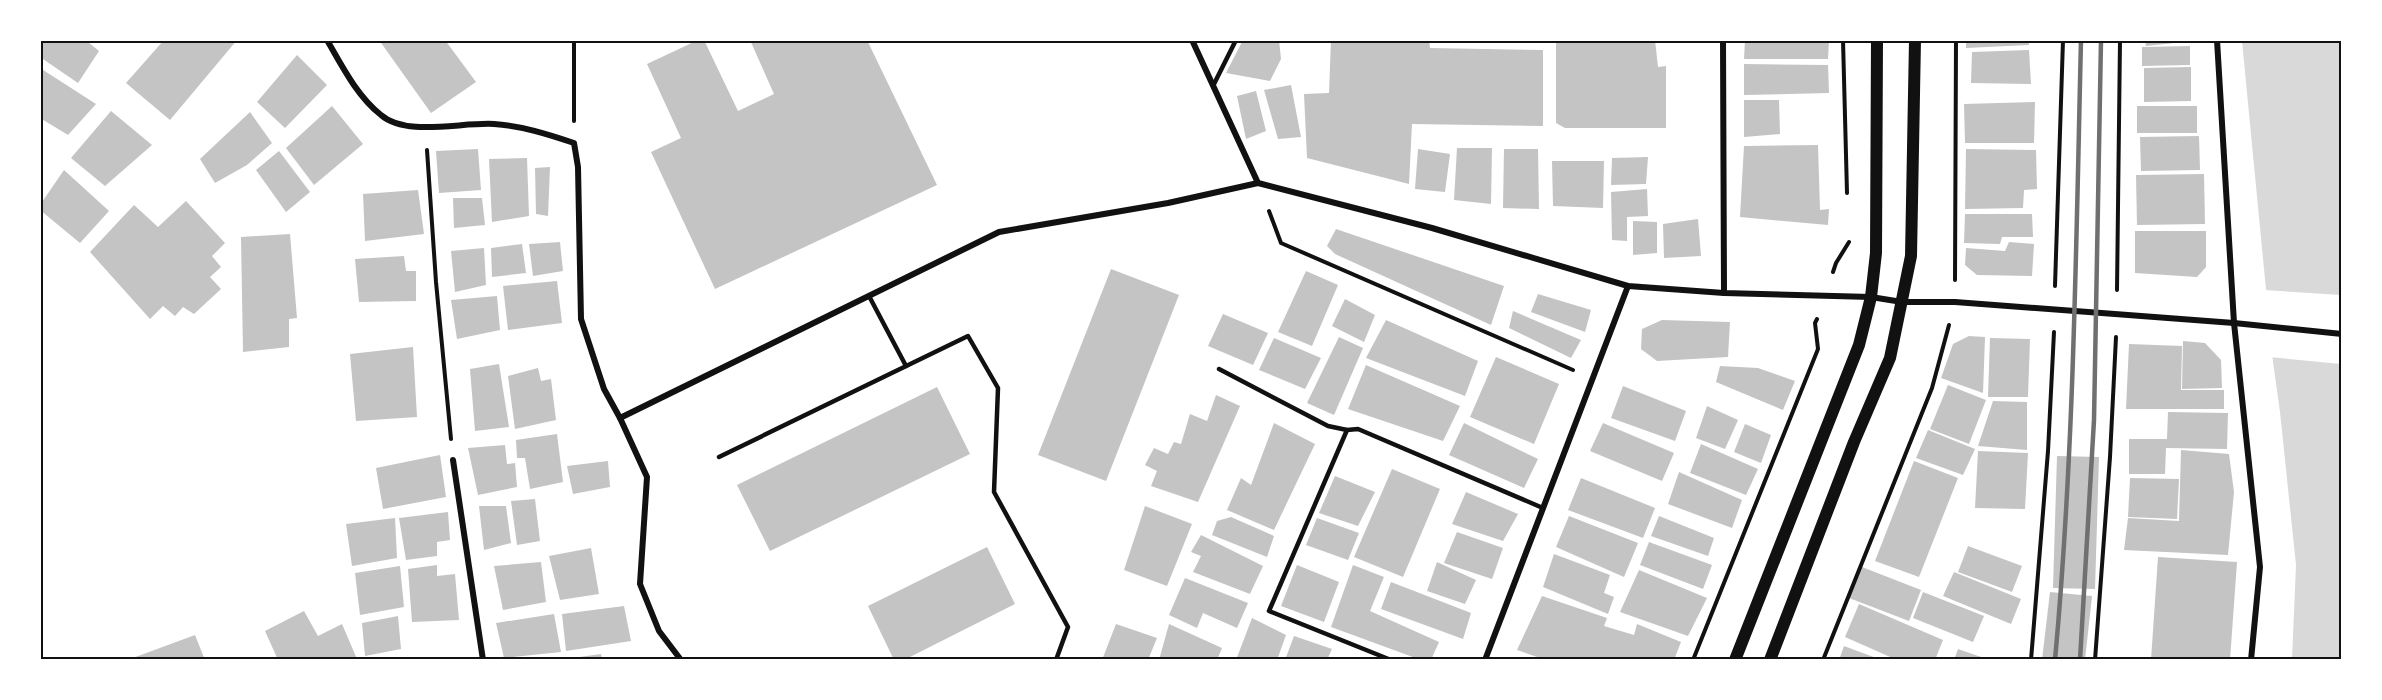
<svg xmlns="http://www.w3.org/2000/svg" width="2382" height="700" viewBox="0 0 2382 700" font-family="Signika,sans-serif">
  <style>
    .water { fill: #d9d9d9 }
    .pier { fill: #fff }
    .building { fill: #c4c4c4 }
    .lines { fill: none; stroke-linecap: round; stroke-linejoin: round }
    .path { stroke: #111; stroke-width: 4 }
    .service { stroke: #111; stroke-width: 4.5 }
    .minor { stroke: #111; stroke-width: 6 }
    .secondary { stroke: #111; stroke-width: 12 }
    .rail { stroke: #707070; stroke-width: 4.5 }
    .neatline { fill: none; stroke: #111; stroke-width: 2 }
  </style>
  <rect width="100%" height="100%" fill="#fff"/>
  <path class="water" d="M2242 41H2341V659H2292L2296 565 2280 412 2273 362Z"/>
  <path class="pier" d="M2264 290 2341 295V364L2269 357Z"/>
  <g class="building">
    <path d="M40 40H89L88 42 99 51 78 83 40 57Z"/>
    <path d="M164 40H237L170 120 126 83Z"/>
    <path d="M379 40H445L476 82 431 113Z"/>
    <path d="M698 40H704L738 111 774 94 750 40H867L937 185 715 289 651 152 681 138 647 64Z"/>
    <path d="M1243 40H1279L1281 59 1270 81 1226 73Z"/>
    <path d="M1331 40H1429L1430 48 1543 50V126L1412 124 1409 184 1307 158 1304 94 1329 93Z"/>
    <path d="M1556 40H1655L1658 67 1666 66V128H1565L1556 123Z"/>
    <path d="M1745 40H1829L1828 59H1744Z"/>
    <path d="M1966 40H2029V45L1966 48Z"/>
    <path d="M2145 40H2184V42L2146 46Z"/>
    <path d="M2190 46V65L2142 66V47Z"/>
    <path d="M2029 50 2031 84 1971 83 1972 52Z"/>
    <path d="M297 55 327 85 285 128 257 102Z"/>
    <path d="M1744 64 1828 65 1829 93 1744 95Z"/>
    <path d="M2191 67V101L2144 102V68Z"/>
    <path d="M40 68 96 104 68 135 40 118Z"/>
    <path d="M1291 85 1301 137 1278 139 1264 90Z"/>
    <path d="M1256 91 1266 131 1246 139 1237 96Z"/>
    <path d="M1744 100H1779L1780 134 1744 137Z"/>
    <path d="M2035 102 2034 143H1965L1964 104Z"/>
    <path d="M332 106 363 144 314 185 286 148Z"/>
    <rect x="2137" y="106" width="60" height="27"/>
    <path d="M111 111 152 145 105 186 71 158Z"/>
    <path d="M250 112 272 143 247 165 215 183 200 159Z"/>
    <path d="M2199 136 2200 170 2141 171 2140 137Z"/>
    <path d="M1818 145 1820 210 1829 209 1828 225 1740 217 1744 146Z"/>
    <path d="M1457 148H1492L1491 204 1454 200Z"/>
    <path d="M478 149 481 190 439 193 436 151Z"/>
    <path d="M1418 149 1450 154 1445 192 1415 189Z"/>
    <path d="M1504 149H1538L1539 209 1503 208Z"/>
    <path d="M1966 149 2036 150 2037 189 2024 190 2023 208 1965 209Z"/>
    <path d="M279 151 310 192 286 212 256 170Z"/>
    <path d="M1648 157 1646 184 1611 185 1612 158Z"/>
    <path d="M527 158 529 216 492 222 489 159Z"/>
    <path d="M1552 161H1604L1603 208 1553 206Z"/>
    <path d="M550 167 548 216 536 214 535 168Z"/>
    <path d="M64 170 109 211 80 243 40 210V205Z"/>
    <path d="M2204 174 2205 224 2137 225 2136 175Z"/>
    <path d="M1647 189 1648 216 1627 217V241L1612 240 1611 192Z"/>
    <path d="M418 190 424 234 365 241 363 194Z"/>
    <path d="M453 198H482L485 225 454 228Z"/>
    <path d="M186 201 225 243 212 256 221 267 210 277 221 289 194 314 183 307 175 316 163 306 150 319 90 252 134 205 158 227Z"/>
    <path d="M1965 214H2032L2033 237H2002L2000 244 1964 243Z"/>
    <path d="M1698 219 1701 256 1664 258 1663 224Z"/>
    <path d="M1633 221 1657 222V253L1633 255Z"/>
    <path d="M1336 229 1504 286 1491 325 1335 254 1327 246Z"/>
    <path d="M2135 231H2206V267L2197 277 2135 273Z"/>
    <path d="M290 234 297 318 289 319V347L243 352 241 237Z"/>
    <path d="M560 242 563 271 533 276 529 244Z"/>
    <path d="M2009 242 2034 244 2032 276 1977 275 1965 265 1966 248 2005 251Z"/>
    <path d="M522 244 526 273 492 277 491 248Z"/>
    <path d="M484 248 486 285 455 292 451 251Z"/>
    <path d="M404 256 406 271H416V301L359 302 355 259Z"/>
    <path d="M1111 269 1179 295 1106 481 1038 455Z"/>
    <path d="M1306 271 1338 285 1312 346 1278 332Z"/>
    <path d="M557 281 562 323 508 330 503 286Z"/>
    <path d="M1538 294 1591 310 1585 332 1531 312Z"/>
    <path d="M497 296 500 330 457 339 451 300Z"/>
    <path d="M1345 299 1375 315 1364 342 1332 326Z"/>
    <path d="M1513 311 1581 340 1571 358 1509 328Z"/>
    <path d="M1223 314 1268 333 1253 365 1208 346Z"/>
    <path d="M1386 320 1478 361 1465 396 1366 358Z"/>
    <path d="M1662 320 1730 322 1728 357 1657 361 1641 349 1642 329Z"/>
    <path d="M1969 336 1985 337 1983 393 1941 378 1953 344Z"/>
    <path d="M1339 337 1363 348 1334 415 1307 403Z"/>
    <path d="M1274 338 1321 358 1305 389 1259 370Z"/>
    <path d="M1990 338 2030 339 2028 397H1988Z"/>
    <path d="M2183 341 2205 343 2221 360 2222 388 2182 389Z"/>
    <path d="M2129 344 2182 346 2181 390H2224V409H2126Z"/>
    <path d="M413 347 417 417 356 421 350 354Z"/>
    <path d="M1496 357 1559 384 1534 444 1470 417Z"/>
    <path d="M499 364 509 427 475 431 470 369Z"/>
    <path d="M1366 365 1460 406 1443 441 1348 409Z"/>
    <path d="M1720 366 1758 368 1795 381 1783 410 1716 382Z"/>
    <path d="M538 368 541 381 551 379 556 420 515 429 508 376Z"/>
    <path d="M1948 385 1986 400 1969 444 1930 429Z"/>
    <path d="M1623 386 1686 411 1675 441 1611 418Z"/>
    <path d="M937 387 970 454 770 551 737 485Z"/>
    <path d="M1216 395 1240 406 1198 502 1151 486 1157 471 1145 465 1154 448 1168 454 1174 442 1181 444 1190 414 1207 421Z"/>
    <path d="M1993 401 2027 402V450L1978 446Z"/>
    <path d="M1707 406 1738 420 1725 449 1696 438Z"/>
    <path d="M2168 412 2228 413 2227 449 2166 448 2165 474H2129V439H2167Z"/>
    <path d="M1274 423 1315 444 1274 530 1227 510 1241 478 1251 485Z"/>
    <path d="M1464 423 1538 459 1524 488 1449 455Z"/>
    <path d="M1603 423 1674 453 1662 481 1590 451Z"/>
    <path d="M1745 424 1771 435 1761 463 1734 452Z"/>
    <path d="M1928 430 1975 449 1963 475 1916 458Z"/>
    <path d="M557 434 563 482 530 489 525 458H517L516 440Z"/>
    <path d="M1701 444 1758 469 1746 495 1690 473Z"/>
    <path d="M505 445 507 464 515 463 517 487 478 495 468 448Z"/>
    <path d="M2181 450 2229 454 2234 492 2228 555 2124 550 2128 518 2179 521Z"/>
    <path d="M1978 451 2028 453 2025 509 1975 508Z"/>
    <path d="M440 455 446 497 383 509 376 468Z"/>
    <path d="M2057 456 2099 457 2095 589 2053 588Z"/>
    <path d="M608 461 610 487 573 494 567 466Z"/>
    <path d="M1914 461 1958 478 1919 577 1875 561Z"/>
    <path d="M1392 469 1440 489 1403 577 1354 557Z"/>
    <path d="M1679 472 1742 500 1732 528 1668 504Z"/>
    <path d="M1335 476 1375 492 1358 526 1319 513Z"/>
    <path d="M1581 478 1655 508 1643 538 1568 510Z"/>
    <path d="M2130 478 2179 479 2177 519 2128 517Z"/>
    <path d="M1466 492 1518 514 1503 541 1452 524Z"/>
    <path d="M535 499 540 541 517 545 511 501Z"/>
    <path d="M479 506H506L511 543 484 550Z"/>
    <path d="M1145 506 1192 524 1167 586 1124 570Z"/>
    <path d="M448 512 450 540 437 542V556L406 560 399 518Z"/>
    <path d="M1569 516 1638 543 1624 577 1556 547Z"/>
    <path d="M1659 516 1714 538 1708 556 1651 536Z"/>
    <path d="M1231 517 1274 536 1267 557 1212 535 1217 521Z"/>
    <path d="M395 518 397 558 352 566 346 524Z"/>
    <path d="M1317 518 1359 533 1348 560 1306 545Z"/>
    <path d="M1457 532 1503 548 1492 579 1444 563Z"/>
    <path d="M1201 535 1263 566 1250 594 1193 572 1201 556 1191 552Z"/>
    <path d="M1649 542 1712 565 1703 589 1640 565Z"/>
    <path d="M1968 546 2022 566 2012 592 1958 572Z"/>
    <path d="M987 547 1015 604 904 660H894L868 606Z"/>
    <path d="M591 548 599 594 560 600 549 556Z"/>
    <path d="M1554 554 1610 575 1604 593 1614 597 1608 614 1543 587Z"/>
    <path d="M2158 557 2237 562 2230 660H2151Z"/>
    <path d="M541 562 546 602 503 610 494 566Z"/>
    <path d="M1437 562 1476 580 1465 604 1427 591Z"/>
    <path d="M437 565V576L455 574 459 620 412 622 408 569Z"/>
    <path d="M1297 565 1339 582 1324 622 1281 606Z"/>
    <path d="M1353 565 1384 577 1370 611 1439 642 1431 660H1421L1331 627Z"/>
    <path d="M400 566 404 607 360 615 355 573Z"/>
    <path d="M1862 567 1921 590 1909 621 1849 598Z"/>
    <path d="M1639 570 1707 598 1688 636 1620 612Z"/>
    <path d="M1954 572 2021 599 2011 624 1943 596Z"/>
    <path d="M1185 578 1248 603 1237 628 1203 613 1197 628 1169 615Z"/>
    <path d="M1391 582 1471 613 1463 639 1381 609Z"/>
    <path d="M1923 592 1984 616 1973 642 1913 618Z"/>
    <path d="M2050 592 2092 596 2085 660H2042Z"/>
    <path d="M1542 596 1607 618 1604 626 1634 635 1637 624 1681 642 1674 660H1546L1517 650Z"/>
    <path d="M1859 604 1943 640 1935 660H1897L1845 637Z"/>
    <path d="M624 606 631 641 566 651 562 614Z"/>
    <path d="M304 611 318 636 342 624 357 659 278 660 265 631Z"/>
    <path d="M554 614 561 652 504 658 496 623Z"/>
    <path d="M398 616 401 649 365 656 362 623Z"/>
    <path d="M1252 618 1286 635 1277 660 1266 657 1264 660H1236Z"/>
    <path d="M1116 624 1157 638 1148 660H1102Z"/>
    <path d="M1169 624 1222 648 1217 660H1159Z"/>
    <path d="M195 635 205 660H130V659Z"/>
    <path d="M1294 636 1332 649 1327 660H1285Z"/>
    <path d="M1844 646 1879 659V660H1839Z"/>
    <path d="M1958 649 1987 659V660H1954Z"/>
    <path d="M601 654 602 660H572V658Z"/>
  </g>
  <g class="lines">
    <g class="path">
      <path d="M574 40V121"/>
      <path d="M1843 40 1847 193"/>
      <path d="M427 150 436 282 451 439"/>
      <path d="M1269 211 1281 243 1573 370"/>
      <path d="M1833 272 1836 263 1849 242"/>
      <path d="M1955 280 1956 40"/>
      <path d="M2055 286 2063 40"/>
      <path d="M2117 290 2120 40"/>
      <path d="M1693 660 1818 349 1815 323 1817 319"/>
      <path d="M1823 660 1932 388 1949 325"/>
      <path d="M2031 660 2048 451 2054 332"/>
      <path d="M2095 660 2110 457 2116 337"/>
    </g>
    <g class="service">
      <path d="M1213 86 1236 40"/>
      <path d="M869 296 906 366"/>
      <path d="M1219 369 1328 426 1347 430 1358 429 1543 508"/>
      <path d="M1347 430 1269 611 1391 660"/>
      <path d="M719 457 968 336 998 388 994 492 1068 627 1056 660"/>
    </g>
    <g class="minor">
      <path d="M327 40C342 66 357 96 381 115 406 137 461 122 494 124 522 126 547 134 574 143L578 167 581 319 604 389 620 418 999 232 1168 203 1258 183"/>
      <path d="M1192 40 1258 183 1432 228 1628 286 1724 293 1871 297 1902 302H1955L2234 323 2342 334"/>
      <path d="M1723 40 1724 293"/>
      <path d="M2217 40 2234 323 2260 567 2251 660"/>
      <path d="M620 418 647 477 640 584 659 631 681 660"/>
      <path d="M453 460 483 660"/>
      <path d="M1485 660 1628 286"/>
    </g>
    <g class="secondary">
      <path d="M1735 660 1859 345 1871 297 1876 253 1877 40"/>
      <path d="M1770 660 1854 442 1890 358 1911 256 1915 40"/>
    </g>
    <g class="rail">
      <path d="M2055 660C2074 454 2076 247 2081 40"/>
      <path d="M2080 660 2094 420 2101 40"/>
    </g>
  </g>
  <rect width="2382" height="700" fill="none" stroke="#ffffff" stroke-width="84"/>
  <rect x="42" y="42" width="2298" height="616" class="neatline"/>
</svg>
